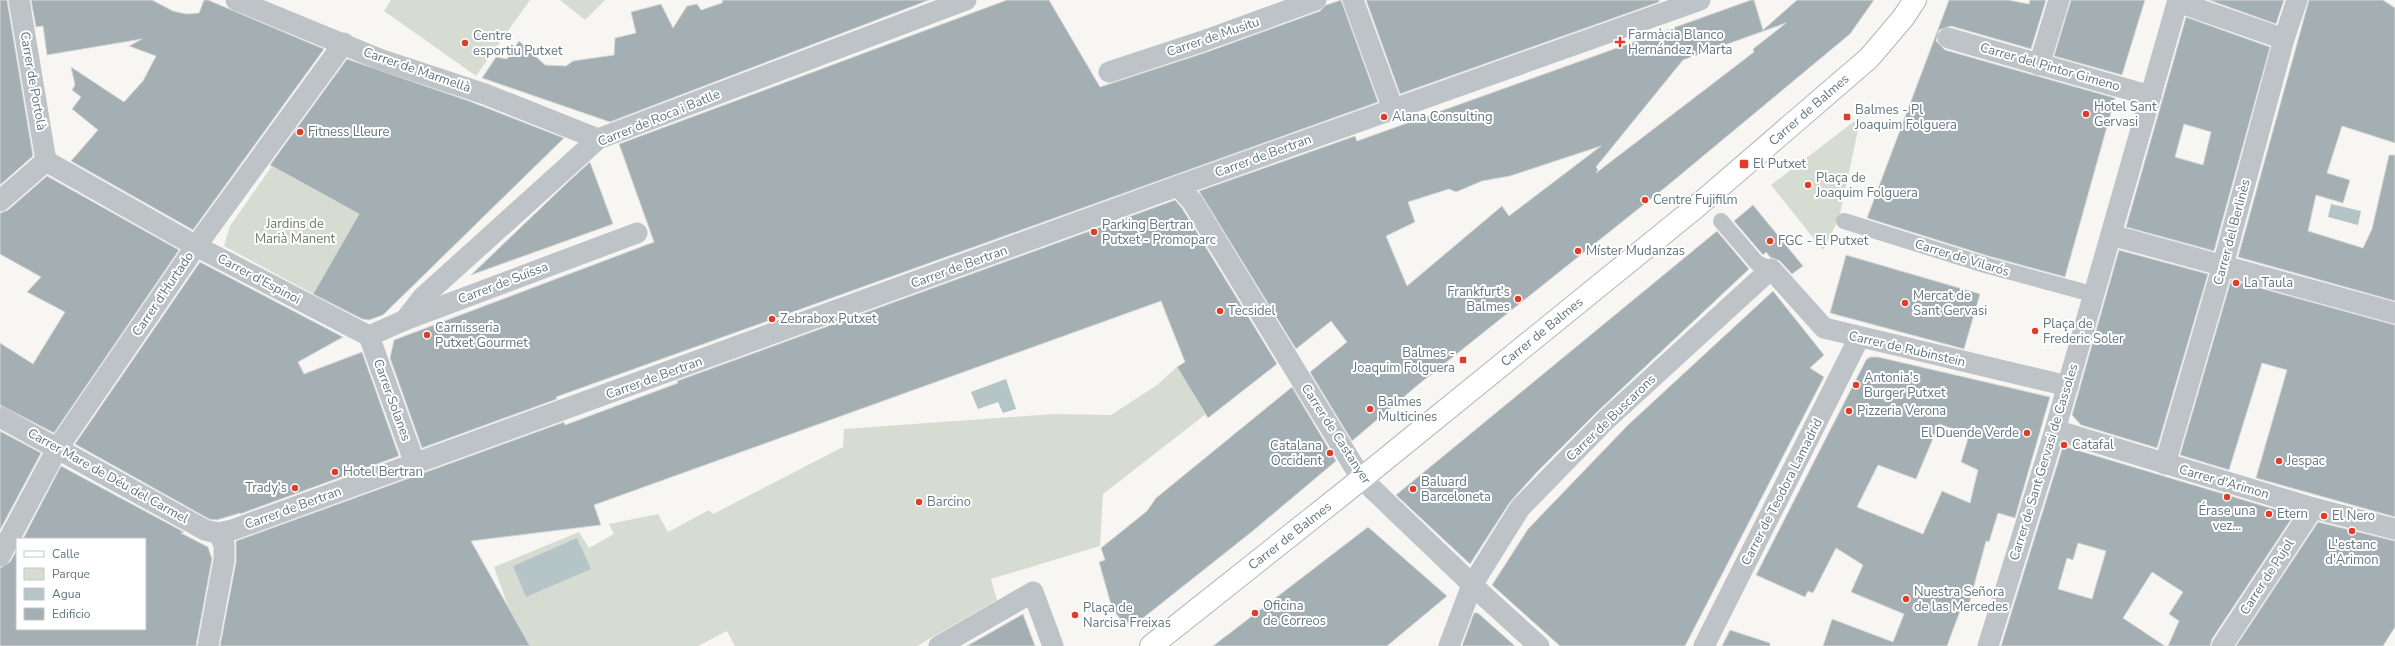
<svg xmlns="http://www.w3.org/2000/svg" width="2395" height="646" viewBox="0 0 2395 646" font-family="'Nunito Sans',sans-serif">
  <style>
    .green { fill: #d7dcd3 }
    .water { fill: #b5c4c6 }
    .building { fill: #a4afb3; stroke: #d8d8d6; fill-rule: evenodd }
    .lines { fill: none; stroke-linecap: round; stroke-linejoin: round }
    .secondary-casing { stroke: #b0b7ba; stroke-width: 24 }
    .pedestrian { stroke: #bdc3c6; stroke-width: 16 }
    .minor { stroke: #bdc3c6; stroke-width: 21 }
    .secondary { stroke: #fff; stroke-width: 22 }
    .poi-dot { fill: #e23b28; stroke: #fff; stroke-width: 1.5 }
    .labels { text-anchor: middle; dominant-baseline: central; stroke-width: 4; stroke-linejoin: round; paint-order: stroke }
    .poi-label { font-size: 13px; fill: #62767e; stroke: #fff; text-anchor: start }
    .street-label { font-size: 13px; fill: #62767e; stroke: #fff }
    .park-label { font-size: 13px; fill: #6c7b65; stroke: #fff }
  </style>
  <rect width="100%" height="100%" fill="#f7f6f3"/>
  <g class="green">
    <path d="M391 0H530L476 76 384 11Z"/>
    <path d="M560 0H605L585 20Z"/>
    <path d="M1861 116 1839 219 1823 250 1771 185Z"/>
    <path d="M272 166 360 213 313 294 224 246 230 226Z"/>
    <path d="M1177 367 1206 414 1103 494 1100 546 991 579 997 600 917 646H735L727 631 698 646H444L509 609 494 567 579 532 589 548 614 534 609 524 658 514 668 532 709 510 713 514 843 447 844 429 1054 414 1111 415 1157 385Z"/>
  </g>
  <g class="water">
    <path d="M2331 204 2361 211 2358 225 2328 217Z"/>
    <path d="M1006 379 1016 409 1003 413 998 402 978 409 971 392Z"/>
    <path d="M577 538 591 569 526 597 513 566Z"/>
  </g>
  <g class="building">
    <path d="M0 0H7L33 156 0 185Z"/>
    <path d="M31 0H152L173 11 186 14 199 13 204 0H208L324 49 193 230 71 161 98 130 72 109 81 97 72 90 75 85 71 67 124 102 143 81 156 56 129 46 142 39 47 55 43 26 36 27Z"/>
    <path d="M723 0H929L610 122 482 78 496 57 507 59 519 41 545 65 566 66 573 61 614 55 615 38 636 33 631 12 661 4 673 28 687 6 697 4 701 10 722 3Z"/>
    <path d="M1007 0H1049L1100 87 1207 52 1320 11 1326 5 1341 0 1378 102 556 397 557 399 422 448 390 358 394 340 654 242 619 144Z"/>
    <path d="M1366 0H1659V2L1400 94Z"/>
    <path d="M1751 0H1754L1763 30 1797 0H1874L1850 34 1667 186 1419 384 1352 441 1310 372 1347 342 1331 321 1296 349 1199 191 1355 136 1357 141ZM1786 23 1753 49 1754 52 1596 173 1598 170 1596 167 1683 60ZM1601 146 1509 216 1502 206 1407 286 1386 236 1415 222 1408 202 1449 189 1456 192 1482 181 1510 176Z"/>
    <path d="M1949 0H2008L2029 4 2030 0H2046L2031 49 1951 26 1939 30 1936 41 1945 50 2115 98 2065 277 1988 256 1867 218Z"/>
    <path d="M2071 0H2145L2122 75 2054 56Z"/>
    <path d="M2209 0H2284L2276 24Z"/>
    <path d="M2309 0H2383L2395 8V143L2342 126 2327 173 2350 180 2343 203 2316 195 2308 231 2363 248 2372 229 2389 155H2395V301L2238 257Z"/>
    <path d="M2186 17 2270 47 2214 251 2126 227ZM2184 124 2211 132 2203 165 2175 157Z"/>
    <path d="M347 59 469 101 564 138 383 315 369 320 362 319 313 294 359 214 270 165Z"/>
    <path d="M590 162 613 224 471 275 568 182Z"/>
    <path d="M47 176 179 250 54 433 0 405V343L33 364 65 312 27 292 41 277 0 254V213L8 210Z"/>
    <path d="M1175 200 1182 208 1277 364 1208 418 1177 367 1185 362 1161 301 594 505 601 525 471 541 530 646H220L236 562V541L564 422 565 425 678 383 677 381Z"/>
    <path d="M1753 205 1803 266 1792 274 1780 261 1770 257 1766 252 1763 255 1734 221Z"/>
    <path d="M1717 231 1749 269 1597 412 1537 472 1510 502 1470 564 1396 495Z"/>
    <path d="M2119 250 2208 274 2157 448 2081 425 2072 415Z"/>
    <path d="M1846 255 1980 294 1964 349 1830 313Z"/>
    <path d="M200 262 343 337 298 362 304 374 362 352 399 456 240 514V513L217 520 209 519 75 444Z"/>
    <path d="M2231 280 2395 325V517L2256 478 2287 370 2262 363 2229 470 2180 455Z"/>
    <path d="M1773 291 1824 355 1810 368 1824 377 1685 646H1560L1492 585 1528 529 1628 425Z"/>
    <path d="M1870 357H1878L2050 397 2015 518 1998 513 1989 542 1986 541 1968 608 1962 606 1947 646H1823L1832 619 1893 642 1904 614 1851 592 1863 565 1836 548 1813 593 1808 591 1805 597 1756 575 1866 360ZM1939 424 1969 435 1961 462 1978 470 1970 503 1942 491 1923 534 1857 507 1878 465 1916 479Z"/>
    <path d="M1292 387 1336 461 1254 530 1143 618 1127 623 1121 620 1112 608 1099 562 1105 560 1101 548 1147 511 1156 498Z"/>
    <path d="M0 431 41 453 0 530Z"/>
    <path d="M2063 446 2294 515 2212 639 2210 646H2168L2179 621 2169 614 2183 592 2152 572 2123 618 2165 646H2001ZM2078 543 2106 551 2092 599 2058 589 2067 558 2073 560Z"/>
    <path d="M61 466 184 532 181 533 208 547 212 559 196 646H0V568L10 562 17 550V629H145V539H23Z"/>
    <path d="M2318 522 2395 541V627L2383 646H2236Z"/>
    <path d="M1368 527 1447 596 1387 646H1213Z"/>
    <path d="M1474 613H1478L1515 646H1462Z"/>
    <path d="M1023 614 1035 646H967Z"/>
    <path d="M1730 630 1770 643V646H1722Z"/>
  </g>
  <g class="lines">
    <g class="secondary-casing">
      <path id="secondary" d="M1151 646 1345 492 1696 207 1869 58 1903 18 1915 0"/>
    </g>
    <g class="pedestrian">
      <path d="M1721 221 1757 263 1771 269"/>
      <path d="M1844 221 1985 265 2081 291"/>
    </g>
    <g class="minor">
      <path d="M19 0 46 161"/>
      <path d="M236 0 379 59 485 94 598 139"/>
      <path d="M1353 0 1393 109"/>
      <path d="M2178 2 2284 39"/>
      <path d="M1948 38 2151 96"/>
      <path d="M2039 65 2059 0"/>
      <path d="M1109 72 1203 41 1316 0"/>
      <path d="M46 161 196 246 369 336"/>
      <path d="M1178 186 1192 201 1361 478 1483 595 1539 646"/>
      <path d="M0 201 46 161"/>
      <path d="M2111 235 2395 313"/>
      <path d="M405 320 423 297 598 139 966 0"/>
      <path d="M369 336 405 320 637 233"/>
      <path d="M369 336 415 464"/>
      <path d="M0 417 205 530 218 533 232 530 1178 186 1700 0"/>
      <path d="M2055 430 2313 508 2395 529"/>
      <path d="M2165 464 2223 265 2284 39 2297 0"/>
      <path d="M0 556 57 449 196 246 344 43"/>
      <path d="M208 646 224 560V544L218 533"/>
      <path d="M939 646 1033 592 1053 646"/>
      <path d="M1449 646 1472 585 1520 508 1606 420 1771 269 1824 328 2068 386"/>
      <path d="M1704 646 1859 338"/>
      <path d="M1988 646 2055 430 2178 0"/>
      <path d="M2222 646 2313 508"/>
    </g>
    <use href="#secondary" class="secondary"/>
  </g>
  <g class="poi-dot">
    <path d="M1618 36h4v4h4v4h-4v4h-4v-4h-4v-4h4z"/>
    <circle cx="465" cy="43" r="4"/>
    <circle cx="2086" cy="114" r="4"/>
    <circle cx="1384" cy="117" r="4"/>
    <rect x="1843" y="113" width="8" height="8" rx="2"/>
    <circle cx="300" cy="132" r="4"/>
    <rect x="1739" y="159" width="10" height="10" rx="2"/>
    <circle cx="1808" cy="185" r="4"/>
    <circle cx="1645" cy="200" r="4"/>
    <circle cx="1094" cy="232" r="4"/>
    <circle cx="1770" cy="241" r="4"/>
    <circle cx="1578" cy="251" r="4"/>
    <circle cx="2236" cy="283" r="4"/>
    <circle cx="1518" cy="299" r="4"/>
    <circle cx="1905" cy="303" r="4"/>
    <circle cx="1220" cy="311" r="4"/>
    <circle cx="772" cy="319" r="4"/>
    <circle cx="2035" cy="331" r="4"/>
    <circle cx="427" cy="335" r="4"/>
    <rect x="1459" y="356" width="8" height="8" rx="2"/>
    <circle cx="1856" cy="385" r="4"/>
    <circle cx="1370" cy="409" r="4"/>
    <circle cx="1849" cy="411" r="4"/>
    <circle cx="2027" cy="433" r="4"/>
    <circle cx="2064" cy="445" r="4"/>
    <circle cx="1330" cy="453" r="4"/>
    <circle cx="2279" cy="461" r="4"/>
    <circle cx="335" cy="472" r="4"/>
    <circle cx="295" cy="488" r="4"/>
    <circle cx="1413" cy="489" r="4"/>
    <circle cx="2227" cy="497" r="4"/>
    <circle cx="919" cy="502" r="4"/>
    <circle cx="2269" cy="514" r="4"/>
    <circle cx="2324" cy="516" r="4"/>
    <circle cx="2352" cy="531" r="4"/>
    <circle cx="1906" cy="599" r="4"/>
    <circle cx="1255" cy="613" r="4"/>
    <circle cx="1075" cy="615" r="4"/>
  </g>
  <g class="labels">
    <g class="poi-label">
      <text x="1628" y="35">Farmàcia Blanco<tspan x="1628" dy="15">Hernández, Marta</tspan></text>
      <text x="473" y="36">Centre<tspan x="473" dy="15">esportiu Putxet</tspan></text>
      <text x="2094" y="107">Hotel Sant<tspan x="2094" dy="15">Gervasi</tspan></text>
      <text x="1855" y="110">Balmes - Pl<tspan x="1855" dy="15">Joaquim Folguera</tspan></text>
      <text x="1392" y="117">Alana Consulting</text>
      <text x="308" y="132">Fitness Lleure</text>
      <text x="1753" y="164">El Putxet</text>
      <text x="1816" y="178">Plaça de<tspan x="1816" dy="15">Joaquim Folguera</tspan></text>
      <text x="1653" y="200">Centre Fujifilm</text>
      <text x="1102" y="225">Parking Bertran<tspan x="1102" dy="15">Putxet - Promoparc</tspan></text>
      <text x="1778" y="241">FGC - El Putxet</text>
      <text x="1586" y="251">Míster Mudanzas</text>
      <text x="2244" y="283">La Taula</text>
      <text x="1510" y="292" text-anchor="end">Frankfurt's<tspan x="1510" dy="15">Balmes</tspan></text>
      <text x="1913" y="296">Mercat de<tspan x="1913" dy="15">Sant Gervasi</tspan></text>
      <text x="1228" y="311">Tecsidel</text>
      <text x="780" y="319">Zebrabox Putxet</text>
      <text x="2043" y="324">Plaça de<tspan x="2043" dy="15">Frederic Soler</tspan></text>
      <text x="435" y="328">Carnisseria<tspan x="435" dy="15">Putxet Gourmet</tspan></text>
      <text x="1455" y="353" text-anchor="end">Balmes -<tspan x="1455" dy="15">Joaquim Folguera</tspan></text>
      <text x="1864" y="378">Antonia's<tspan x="1864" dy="15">Burger Putxet</tspan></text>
      <text x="1378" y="402">Balmes<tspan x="1378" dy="15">Multicines</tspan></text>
      <text x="1857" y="411">Pizzeria Verona</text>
      <text x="2019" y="433" text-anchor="end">El Duende Verde</text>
      <text x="2072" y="445">Catafal</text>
      <text x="1322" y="446" text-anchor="end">Catalana<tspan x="1322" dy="15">Occident</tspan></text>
      <text x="2287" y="461">Jespac</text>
      <text x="343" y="472">Hotel Bertran</text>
      <text x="1421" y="482">Baluard<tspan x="1421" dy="15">Barceloneta</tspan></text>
      <text x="287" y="488" text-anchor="end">Trady's</text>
      <text x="927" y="502">Barcino</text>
      <text x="2227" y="511" text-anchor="middle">Érase una<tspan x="2227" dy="15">vez...</tspan></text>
      <text x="2277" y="514">Etern</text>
      <text x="2332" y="516">El Nero</text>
      <text x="2352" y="545" text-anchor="middle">L'estanc<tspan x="2352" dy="15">d'Arimon</tspan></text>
      <text x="1914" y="592">Nuestra Señora<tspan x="1914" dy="15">de las Mercedes</tspan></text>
      <text x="1263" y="606">Oficina<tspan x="1263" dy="15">de Correos</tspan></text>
      <text x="1083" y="608">Plaça de<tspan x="1083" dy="15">Narcisa Freixas</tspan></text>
    </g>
    <g class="street-label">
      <text transform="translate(1213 37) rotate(-19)">Carrer de Musitu</text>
      <text transform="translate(2050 67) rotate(16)">Carrer del Pintor Gimeno</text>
      <text transform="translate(417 70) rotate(19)">Carrer de Marmellà</text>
      <text transform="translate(33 81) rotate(80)">Carrer de Portolà</text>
      <text transform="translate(1809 110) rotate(-41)">Carrer de Balmes</text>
      <text transform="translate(659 118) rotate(-22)">Carrer de Roca i Batlle</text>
      <text transform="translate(1263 156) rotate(-20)">Carrer de Bertran</text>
      <text transform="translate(2232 232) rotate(-75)">Carrer del Berlinès</text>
      <text transform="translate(1962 258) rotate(17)">Carrer de Vilarós</text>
      <text transform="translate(959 267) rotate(-20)">Carrer de Bertran</text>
      <text transform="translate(259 279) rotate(28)">Carrer d'Espinoi</text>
      <text transform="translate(503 283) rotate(-21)">Carrer de Suïssa</text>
      <text transform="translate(163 294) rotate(-56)">Carrer d'Hurtado</text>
      <text transform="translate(1542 332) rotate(-39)">Carrer de Balmes</text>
      <text transform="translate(1907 349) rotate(13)">Carrer de Rubinstein</text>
      <text transform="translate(654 378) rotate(-20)">Carrer de Bertran</text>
      <text transform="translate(392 400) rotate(70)">Carrer Solanes</text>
      <text transform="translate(1611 418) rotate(-44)">Carrer de Buscarons</text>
      <text transform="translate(1336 434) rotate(57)">Carrer de Castanyer</text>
      <text transform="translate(2044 462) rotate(-73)">Carrer de Sant Gervasi de Cassoles</text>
      <text transform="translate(108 476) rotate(29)">Carrer Mare de Déu del Carmel</text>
      <text transform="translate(2224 482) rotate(16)">Carrer d'Arimon</text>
      <text transform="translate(1782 492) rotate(-63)">Carrer de Teodora Lamadrid</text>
      <text transform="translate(293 508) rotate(-20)">Carrer de Bertran</text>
      <text transform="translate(1290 536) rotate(-38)">Carrer de Balmes</text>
      <text transform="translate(2267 577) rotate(-57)">Carrer de Pujol</text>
    </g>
    <g class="park-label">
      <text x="295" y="224">Jardins de<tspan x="295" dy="15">Marià Manent</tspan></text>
    </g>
  </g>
  <rect x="16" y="538" width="130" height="92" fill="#ffffff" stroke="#c0c8cb"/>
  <rect x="24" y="551" width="20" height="6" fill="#ffffff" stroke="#c0c8cb"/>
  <text x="52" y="558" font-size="12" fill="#62767e">Calle</text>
  <rect x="24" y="568" width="20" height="12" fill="#d7dcd3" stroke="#c0c8cb"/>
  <text x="52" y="578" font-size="12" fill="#62767e">Parque</text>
  <rect x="24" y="588" width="20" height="12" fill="#b5c4c6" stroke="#c0c8cb"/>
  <text x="52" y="598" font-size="12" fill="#62767e">Agua</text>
  <rect x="24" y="608" width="20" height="12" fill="#a4afb3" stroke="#c0c8cb"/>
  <text x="52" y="618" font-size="12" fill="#62767e">Edificio</text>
</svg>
